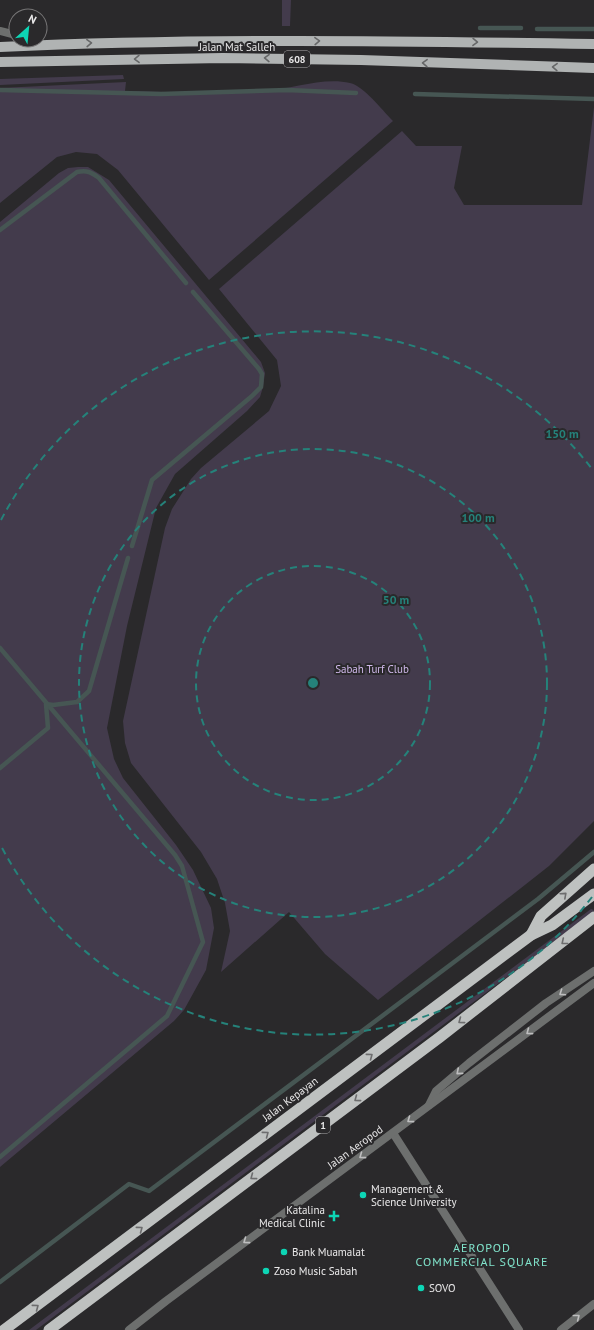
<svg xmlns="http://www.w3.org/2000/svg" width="594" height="1330" viewBox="0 0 594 1330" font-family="'PT Sans',sans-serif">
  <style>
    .green { fill: #433b4c }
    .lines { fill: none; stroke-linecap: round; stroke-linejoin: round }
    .stream { stroke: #465653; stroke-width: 4.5 }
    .minor { stroke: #6d6f6e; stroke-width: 8 }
    .primary { stroke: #b0b3b3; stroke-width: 10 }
    .trunk { stroke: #bec1c0; stroke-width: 11 }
    .oneway { stroke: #666768 }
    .oneway2 { stroke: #6d6d6e }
    .oneway3 { stroke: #bebebf }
    .ring { fill: none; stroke: #25827a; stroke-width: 2; stroke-dasharray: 7 5 }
    .poi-dot { fill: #0dd5b5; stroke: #2a292b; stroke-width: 1.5 }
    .labels { text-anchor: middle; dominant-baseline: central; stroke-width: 4; stroke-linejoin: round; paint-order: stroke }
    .shield { fill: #2a292b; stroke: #b0afb1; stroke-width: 1 }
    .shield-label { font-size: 10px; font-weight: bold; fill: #eae9ea }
    .street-label { font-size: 11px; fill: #eae9ea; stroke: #2a292b }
    .park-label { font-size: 11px; fill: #d0b8eb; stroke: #2a292b }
    .poi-label { font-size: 11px; fill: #eae9ea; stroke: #2a292b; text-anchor: start }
    .neighbourhood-label { font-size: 12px; letter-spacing: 1px; fill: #81e4cc; stroke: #2a292b }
    .centre { fill: #25827a; stroke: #2a292b; stroke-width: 2 }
    .ring-label { font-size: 12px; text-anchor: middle; font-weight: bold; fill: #25827a; stroke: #2a292b; stroke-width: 4; stroke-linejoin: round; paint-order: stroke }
  </style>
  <rect width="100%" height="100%" fill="#2a292b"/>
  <g class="green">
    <path d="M282 0H291L290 26H282Z"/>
    <path d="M123 75 124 79 0 85V79Z"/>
    <path d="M126 82 125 91C171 92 219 94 265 91 292 89 323 77 350 83 364 86 382 110 393 121L209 280 118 170 97 154 76 152 57 157 0 203V88Z"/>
    <path d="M594 107V821L549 866 378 1000 325 954 289 912 221 972 230 931 225 903 217 879 201 852 131 763 125 743 123 721 165 528 172 509 191 479 201 468 269 411 281 386 277 360 219 289 402 131 416 146H462L454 188 464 205H582Z"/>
    <path d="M78 167H88L109 180 261 362 265 373 263 387 260 397 247 411 175 474 156 508 127 626 107 728 114 759 123 778 176 845 193 870 211 908 214 928 206 970 184 1010 174 1021 0 1167V222L59 173 68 168Z"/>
    <path d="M591 909 594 910 593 912 515 971 36 1330H29Z"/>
  </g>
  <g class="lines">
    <g class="stream">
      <path d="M480 28H521"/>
      <path d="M537 29H594"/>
      <path d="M0 90 161 94 287 90 356 93"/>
      <path d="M415 94 594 99"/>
      <path d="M0 230 77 172C87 170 91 172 99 178L186 283"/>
      <path d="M132 546 152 480 252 396 261 387 262 374 259 369 193 292"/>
      <path d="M0 648 175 855 182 866 203 942 167 1016 0 1157"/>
      <path d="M0 768 48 728 46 704 53 705 77 702 89 691 128 558"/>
      <path d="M0 1282 129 1184 149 1191 538 899 594 852"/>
    </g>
    <g class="minor">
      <path d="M0 31 16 35"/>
      <path d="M429 1105 436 1091 469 1063 546 1003 594 971"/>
      <path d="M393 1133 519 1330"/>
      <path d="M129 1330 166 1301 594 983"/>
      <path d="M561 1330 594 1304"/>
    </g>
    <g class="primary">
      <path d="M0 47C198 38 396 41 594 44"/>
      <path d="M0 62 223 58 361 60 594 68"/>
    </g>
    <g class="trunk">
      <path d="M531 935 541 916 594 869"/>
      <path d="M4 1330 531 935 552 925 594 894"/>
      <path d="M49 1330 440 1037 594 917"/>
    </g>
  </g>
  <defs><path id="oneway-chevron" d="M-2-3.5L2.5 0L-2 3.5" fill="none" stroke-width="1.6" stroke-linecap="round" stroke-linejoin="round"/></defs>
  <g class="oneway">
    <use href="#oneway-chevron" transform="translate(317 41) rotate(-2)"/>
    <use href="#oneway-chevron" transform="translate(475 42) rotate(1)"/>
    <use href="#oneway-chevron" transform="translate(89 43) rotate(-2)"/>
    <use href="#oneway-chevron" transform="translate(267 58) rotate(-179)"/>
    <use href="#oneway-chevron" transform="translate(137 59) rotate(179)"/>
    <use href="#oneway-chevron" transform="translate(425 63) rotate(-178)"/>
    <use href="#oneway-chevron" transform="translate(555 67) rotate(-178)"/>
  </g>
  <g class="oneway2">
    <use href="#oneway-chevron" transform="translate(564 895) rotate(-42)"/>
    <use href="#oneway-chevron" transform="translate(564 942) rotate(141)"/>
    <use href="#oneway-chevron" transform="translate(461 1021) rotate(143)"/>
    <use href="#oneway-chevron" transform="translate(370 1056) rotate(-37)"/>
    <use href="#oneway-chevron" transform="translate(357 1099) rotate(143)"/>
    <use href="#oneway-chevron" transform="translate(266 1134) rotate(-37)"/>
    <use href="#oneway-chevron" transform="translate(253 1177) rotate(143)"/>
    <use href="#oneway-chevron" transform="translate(140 1229) rotate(-37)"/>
    <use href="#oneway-chevron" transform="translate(36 1307) rotate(-37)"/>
  </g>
  <g class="oneway3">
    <use href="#oneway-chevron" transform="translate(562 993) rotate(146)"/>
    <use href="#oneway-chevron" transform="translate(529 1032) rotate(143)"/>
    <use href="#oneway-chevron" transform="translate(459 1072) rotate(140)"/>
    <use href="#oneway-chevron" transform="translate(410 1120) rotate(144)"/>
    <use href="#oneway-chevron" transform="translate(362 1156) rotate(144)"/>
    <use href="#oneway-chevron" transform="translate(246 1241) rotate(144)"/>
    <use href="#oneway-chevron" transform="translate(577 1317) rotate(-38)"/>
  </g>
  <g class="ring">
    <circle cx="313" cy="683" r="117"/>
    <circle cx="313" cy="683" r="234"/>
    <path d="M592 897A352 352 0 0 1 1 846M1 520A352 352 0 0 1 592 469"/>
  </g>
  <g class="poi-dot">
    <circle cx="363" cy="1195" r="4"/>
    <path d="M332 1210h4v4h4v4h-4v4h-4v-4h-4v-4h4z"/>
    <circle cx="284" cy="1252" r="4"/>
    <circle cx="266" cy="1271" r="4"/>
    <circle cx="421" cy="1288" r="4"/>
  </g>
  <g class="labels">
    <g class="shield">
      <rect x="284" y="51" width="26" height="16" rx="3"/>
      <rect x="316" y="1117" width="14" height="16" rx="3"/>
    </g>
    <g class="shield-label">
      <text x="297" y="59">608</text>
      <text x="323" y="1125">1</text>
    </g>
    <g class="street-label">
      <text x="237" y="47">Jalan Mat Salleh</text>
      <text transform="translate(290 1099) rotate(-37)">Jalan Kepayan</text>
      <text transform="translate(355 1147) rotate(-36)">Jalan Aeropod</text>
    </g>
    <g class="park-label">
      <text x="372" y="669">Sabah Turf Club</text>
    </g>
    <g class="poi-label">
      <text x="371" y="1189">Management &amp;<tspan x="371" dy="13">Science University</tspan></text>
      <text x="325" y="1210" text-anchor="end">Katalina<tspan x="325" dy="13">Medical Clinic</tspan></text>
      <text x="292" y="1252">Bank Muamalat</text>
      <text x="274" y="1271">Zoso Music Sabah</text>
      <text x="429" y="1288">SOVO</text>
    </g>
    <g class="neighbourhood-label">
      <text x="482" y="1247">AEROPOD<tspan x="482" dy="14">COMMERCIAL SQUARE</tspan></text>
    </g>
  </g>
  <circle cx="313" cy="683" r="6" class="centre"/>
  <g class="ring-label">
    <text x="562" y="438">150 m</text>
    <text x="478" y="522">100 m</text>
    <text x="396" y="604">50 m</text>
  </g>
  <g transform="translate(28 28) rotate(27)"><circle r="19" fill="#2a292b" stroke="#777677"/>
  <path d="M0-3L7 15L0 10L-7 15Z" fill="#0dd5b5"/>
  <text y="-6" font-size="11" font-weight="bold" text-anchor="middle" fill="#eae9ea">N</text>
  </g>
</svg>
